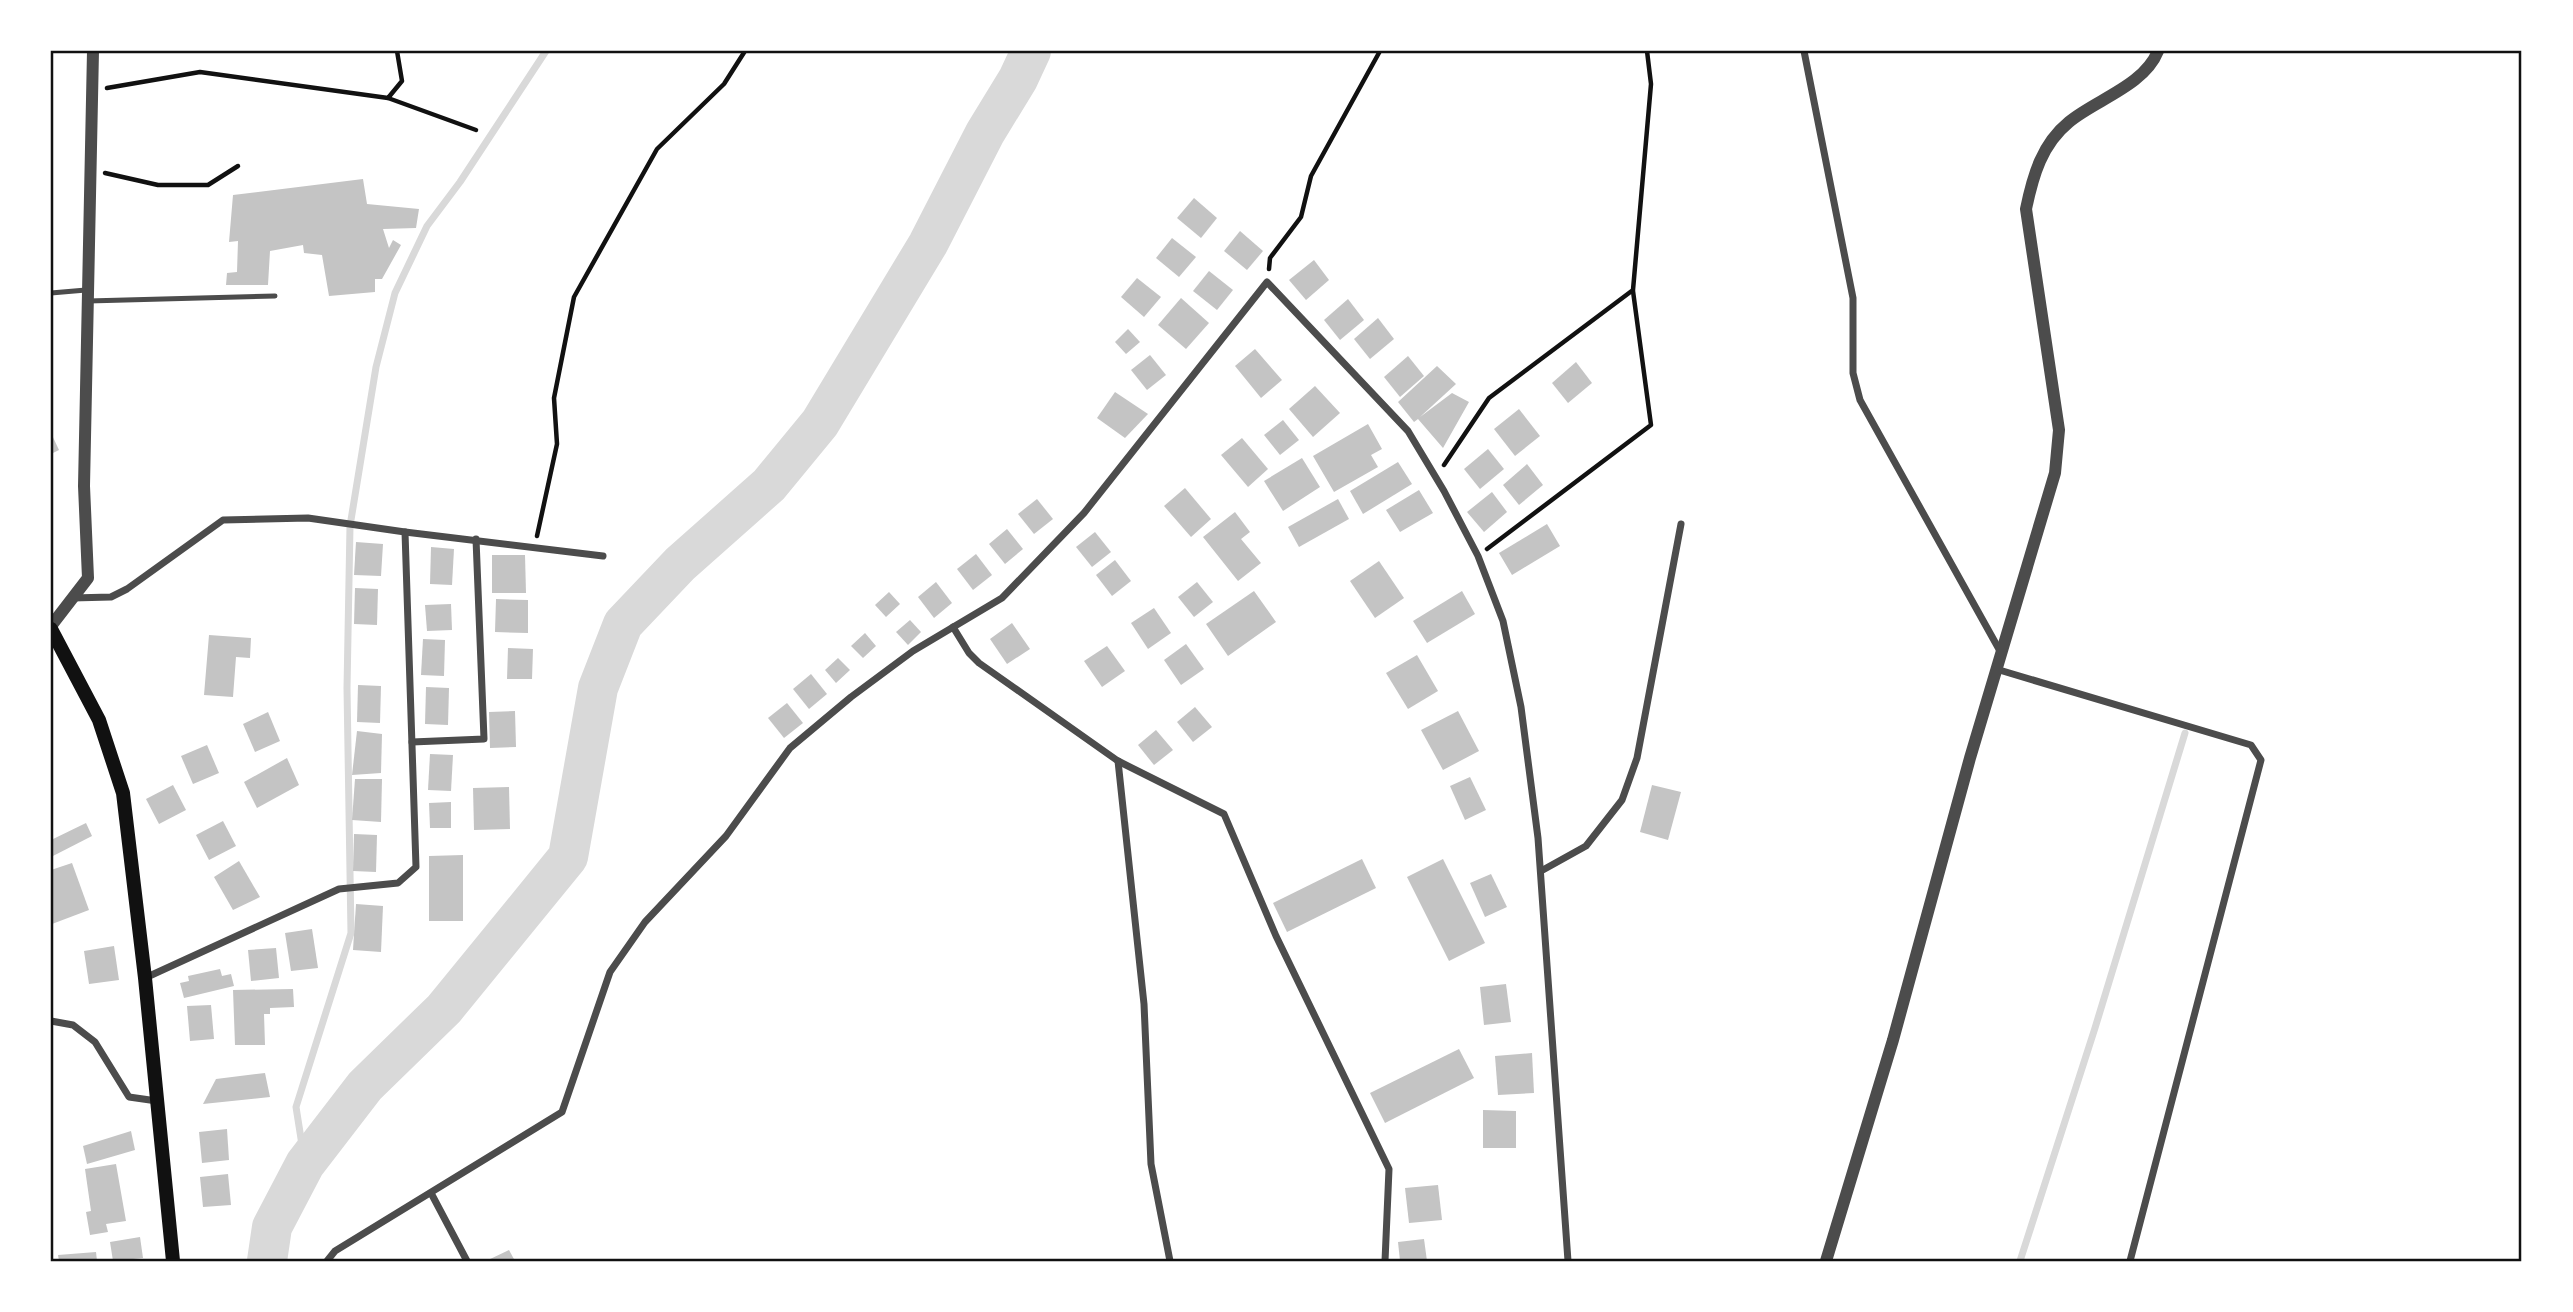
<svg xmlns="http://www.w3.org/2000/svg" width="2573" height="1312" viewBox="0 0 2573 1312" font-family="Inter,sans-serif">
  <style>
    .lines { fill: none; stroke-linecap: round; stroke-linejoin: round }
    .stream { stroke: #d9d9d9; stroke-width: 7 }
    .river { stroke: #d9d9d9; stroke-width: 40 }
    .building { fill: #c4c4c4 }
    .path { stroke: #111; stroke-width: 4.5 }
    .service { stroke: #4c4c4c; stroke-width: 5 }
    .minor { stroke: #4c4c4c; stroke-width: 7 }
    .tertiary { stroke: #4c4c4c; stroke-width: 12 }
    .secondary { stroke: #111; stroke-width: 14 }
    .neatline { fill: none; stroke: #111; stroke-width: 2.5 }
  </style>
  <rect width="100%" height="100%" fill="#fff"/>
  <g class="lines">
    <g class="stream">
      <path d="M305 1164 296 1107 351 933 347 688 350 526 376 367 395 293 427 226 460 182 546 51"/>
      <path d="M2020 1261 2095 1028 2185 733"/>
    </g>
    <path class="river" d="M267 1261 272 1227 305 1164 365 1086 444 1009 568 857 598 688 623 624 680 564 769 485 820 423 928 244 985 133 1018 79 1031 51"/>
  </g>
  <g class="building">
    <path d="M363 179 367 204 419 209 416 228 383 229 389 248 393 240 401 245 382 279H375V292L329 296 322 255 304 253 303 245 270 251 268 285H226L227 273 237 272 238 241 229 242 233 195Z"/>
    <path d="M1194 198 1217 218 1201 238 1177 218Z"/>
    <path d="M1240 231 1263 251 1247 270 1224 251Z"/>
    <path d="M1172 238 1196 257 1179 277 1156 258Z"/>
    <path d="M1314 260 1329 280 1306 300 1289 280Z"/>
    <path d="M1209 271 1233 290 1217 310 1193 291Z"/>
    <path d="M1137 278 1161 297 1144 317 1121 297Z"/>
    <path d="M1181 298 1209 323 1186 349 1158 325Z"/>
    <path d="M1348 299 1364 320 1340 340 1324 320Z"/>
    <path d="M1378 318 1394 339 1370 359 1354 339Z"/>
    <path d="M1128 329 1140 342 1126 354 1115 342Z"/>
    <path d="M1255 349 1282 380 1261 398 1235 366Z"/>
    <path d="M1150 355 1166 375 1147 390 1131 370Z"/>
    <path d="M1408 356 1424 376 1400 397 1384 377Z"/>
    <path d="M1576 362 1592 383 1568 403 1552 383Z"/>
    <path d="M1437 366 1456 384 1420 417 1452 393 1469 402 1443 448 1418 419 1414 422 1398 402Z"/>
    <path d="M1315 386 1340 413 1313 437 1289 409Z"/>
    <path d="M1115 392 1148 414 1125 438 1097 418Z"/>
    <path d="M1519 409 1540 436 1515 456 1494 429Z"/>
    <path d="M1283 420 1299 440 1280 455 1264 435Z"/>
    <path d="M1368 424 1382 449 1371 455 1378 467 1334 492 1313 456Z"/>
    <path d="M51 433 59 450 51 454Z"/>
    <path d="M1242 438 1268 469 1248 487 1221 455Z"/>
    <path d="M1488 449 1504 469 1480 489 1464 469Z"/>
    <path d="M1302 458 1320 487 1283 511 1264 481Z"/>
    <path d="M1398 462 1412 484 1363 514 1350 491Z"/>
    <path d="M1527 464 1543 485 1519 505 1503 485Z"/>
    <path d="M1185 488 1211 519 1191 537 1164 506Z"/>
    <path d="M1419 490 1433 513 1400 532 1386 510Z"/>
    <path d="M1492 492 1507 512 1484 532 1467 512Z"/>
    <path d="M1037 499 1053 519 1034 534 1018 514Z"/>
    <path d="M1338 499 1349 519 1299 547 1288 527Z"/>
    <path d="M1235 512 1250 532 1241 539 1261 563 1238 581 1203 537Z"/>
    <path d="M1547 524 1560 546 1512 575 1499 553Z"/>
    <path d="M1007 529 1023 549 1005 564 989 544Z"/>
    <path d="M1095 532 1111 552 1092 567 1076 547Z"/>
    <path d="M356 542 383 544 381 576 354 575Z"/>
    <path d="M431 547 454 549 452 585 430 584Z"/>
    <path d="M976 554 992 575 973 590 957 569Z"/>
    <path d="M492 555H525L526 593H492Z"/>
    <path d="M1115 560 1131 581 1112 596 1096 575Z"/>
    <path d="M1379 561 1404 598 1375 618 1350 581Z"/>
    <path d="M936 582 952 603 934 618 918 597Z"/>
    <path d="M1197 582 1213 602 1194 617 1178 597Z"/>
    <path d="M355 588 378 589 377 625 354 624Z"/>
    <path d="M1254 591 1276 622 1228 656 1206 624Z"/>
    <path d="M1462 591 1475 614 1427 643 1413 621Z"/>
    <path d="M889 592 900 604 886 617 875 605Z"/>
    <path d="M496 599 528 600V633L495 632Z"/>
    <path d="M451 604 452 630 427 631 425 605Z"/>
    <path d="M1154 608 1171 633 1148 649 1131 623Z"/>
    <path d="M910 620 921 632 908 645 896 632Z"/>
    <path d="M1012 623 1030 649 1007 664 990 639Z"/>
    <path d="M865 633 876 646 863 658 851 646Z"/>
    <path d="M209 635 251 638 250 658 236 657 233 697 204 695Z"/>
    <path d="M423 639 445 640 444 676 421 675Z"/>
    <path d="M1186 644 1204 669 1181 685 1164 660Z"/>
    <path d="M1107 646 1125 671 1102 687 1084 661Z"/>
    <path d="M508 648 533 649 532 679H507Z"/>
    <path d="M1417 655 1438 691 1408 709 1386 673Z"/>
    <path d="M838 658 850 670 836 683 825 670Z"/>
    <path d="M811 674 827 694 809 709 793 689Z"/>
    <path d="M358 685 381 686 380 723 357 722Z"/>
    <path d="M426 687 449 688 448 725 425 724Z"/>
    <path d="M787 703 803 723 784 738 768 718Z"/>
    <path d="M1195 707 1212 727 1193 742 1177 722Z"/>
    <path d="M515 711 516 747 490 748 489 712Z"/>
    <path d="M1458 711 1479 751 1443 770 1421 730Z"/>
    <path d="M268 712 280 741 255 752 243 724Z"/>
    <path d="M1156 730 1173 750 1154 765 1138 745Z"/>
    <path d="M357 731 382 734 381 773 352 775Z"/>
    <path d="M207 745 219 773 193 784 181 756Z"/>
    <path d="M430 754 453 755 451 791 428 790Z"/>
    <path d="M287 758 299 785 257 808 244 782Z"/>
    <path d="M1470 777 1486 810 1465 820 1450 786Z"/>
    <path d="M355 779H382L381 822 352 820Z"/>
    <path d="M173 785 186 810 159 824 146 799Z"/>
    <path d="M1652 785 1681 792 1668 840 1640 832Z"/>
    <path d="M509 787 510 829 474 830 473 788Z"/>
    <path d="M451 802V828H430L429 803Z"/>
    <path d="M223 821 236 846 209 860 196 835Z"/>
    <path d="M86 823 92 836 51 857V840Z"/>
    <path d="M354 834 377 835 376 872 353 871Z"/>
    <path d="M463 855V921H429V856Z"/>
    <path d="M1362 859 1376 888 1287 932 1273 903Z"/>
    <path d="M1443 859 1485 943 1449 961 1407 877Z"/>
    <path d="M239 861 260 897 233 910 214 877Z"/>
    <path d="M72 863 89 910 52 924 51 870Z"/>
    <path d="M1491 874 1507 907 1485 917 1470 883Z"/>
    <path d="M356 904 383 906 381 952 353 950Z"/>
    <path d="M312 929 318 968 291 971 285 933Z"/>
    <path d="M114 946 119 980 89 984 84 951Z"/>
    <path d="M276 948 279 978 251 981 248 950Z"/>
    <path d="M220 969 222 976 231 974 234 986 184 998 180 983 189 981 188 976Z"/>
    <path d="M1506 984 1511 1022 1484 1025 1480 987Z"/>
    <path d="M293 989 294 1007 270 1008V1014H264L265 1045H235L233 990Z"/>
    <path d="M211 1005 214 1039 190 1041 187 1006Z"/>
    <path d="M1459 1049 1474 1078 1385 1123 1370 1093Z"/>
    <path d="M1532 1053 1534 1093 1498 1095 1495 1056Z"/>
    <path d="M265 1073 270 1097 203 1104 216 1079Z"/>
    <path d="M1483 1110 1516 1111V1148H1483Z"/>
    <path d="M227 1129 229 1160 202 1163 199 1132Z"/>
    <path d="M131 1131 135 1150 87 1164 83 1146Z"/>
    <path d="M116 1164 126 1221 106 1224 108 1232 90 1235 86 1212 91 1211 85 1169Z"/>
    <path d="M228 1174 231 1205 203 1207 200 1177Z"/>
    <path d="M1438 1185 1442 1220 1409 1223 1405 1188Z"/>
    <path d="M140 1237 143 1258 113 1261 110 1242Z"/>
    <path d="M1424 1239 1427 1261H1400L1398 1242Z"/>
    <path d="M509 1250 515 1261H486Z"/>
    <path d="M96 1252 97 1261H59L58 1255Z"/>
  </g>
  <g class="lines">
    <g class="path">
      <path d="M107 88 200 72 388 98 402 81 397 51"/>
      <path d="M388 98 476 130"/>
      <path d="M105 173 158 185H208L238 166"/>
      <path d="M1269 269 1270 258 1301 217 1311 176 1380 51"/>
      <path d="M1444 465 1489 398 1633 290 1651 84 1647 51"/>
      <path d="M537 536 557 444 554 398 574 297 657 149 724 84 745 51"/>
      <path d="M1487 549 1651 425 1633 291"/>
    </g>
    <g class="service">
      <path d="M51 293 86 290"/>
      <path d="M88 301 275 296"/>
    </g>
    <g class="minor">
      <path d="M1804 51 1853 298V373L1860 400 2000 651"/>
      <path d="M72 598 111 597 127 589 223 520 308 518 405 532"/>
      <path d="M953 627 969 653 979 663 1118 761 1224 814 1276 936 1389 1169 1385 1261"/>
      <path d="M1996 669 2251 745 2261 760 2130 1261"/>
      <path d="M412 742 484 739 476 539"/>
      <path d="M1118 761 1144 1004 1151 1164 1170 1261"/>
      <path d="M1541 871 1586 846 1622 800 1637 758 1681 524"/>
      <path d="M145 978 339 889 398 883 416 867 405 532 603 556"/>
      <path d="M51 1021 73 1025 95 1042 129 1097 157 1101"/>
      <path d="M431 1193 467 1261"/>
      <path d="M327 1261 335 1251 562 1112 610 972 645 922 726 836 790 748 851 697 913 651 1002 598 1084 513 1267 282 1408 431 1444 491 1478 556 1503 621 1521 707 1538 838 1568 1261"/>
    </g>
    <g class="tertiary">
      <path d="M51 626 88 578 84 486 93 51"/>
      <path d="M1826 1261 1893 1040 1970 758 2055 473 2059 430 2026 209C2033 175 2042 144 2069 122 2095 100 2144 86 2158 51"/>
    </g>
    <path class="secondary" d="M51 629 99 720 123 793 145 978 173 1261"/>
  </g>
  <rect width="2573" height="1312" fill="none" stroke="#ffffff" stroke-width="105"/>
  <rect x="52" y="52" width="2468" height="1208" class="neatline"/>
</svg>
